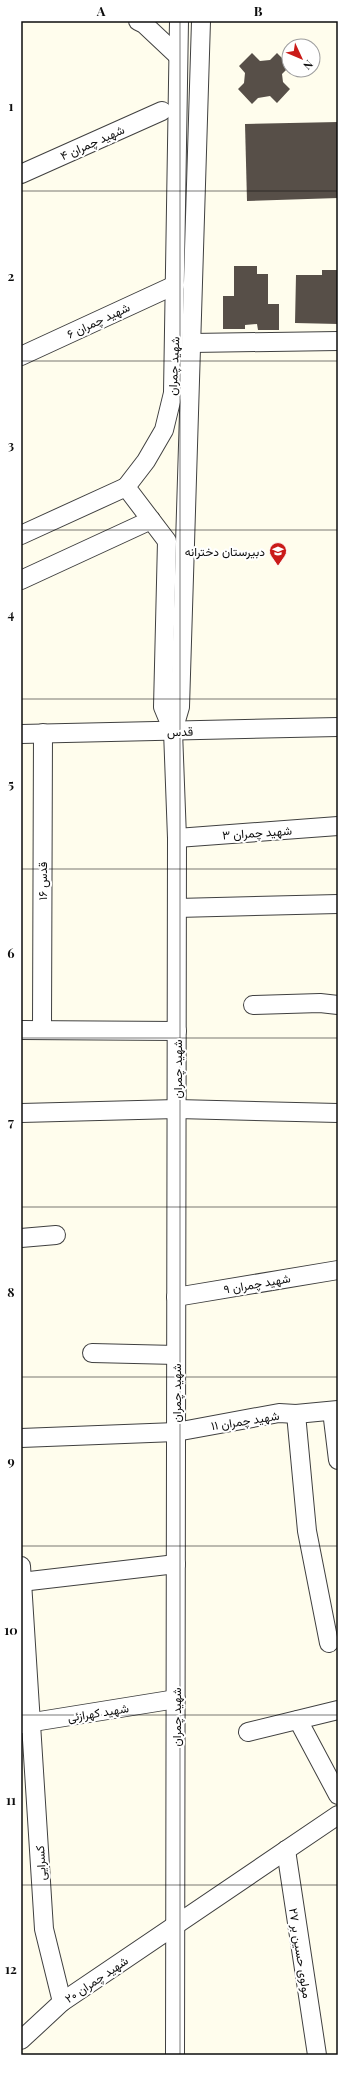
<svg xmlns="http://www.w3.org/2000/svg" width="359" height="2076" viewBox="0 0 359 2076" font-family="'Playfair Display',Vazirmatn,serif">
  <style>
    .building { fill: #574f48 }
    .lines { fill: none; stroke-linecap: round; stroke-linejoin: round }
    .minor-casing { stroke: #404040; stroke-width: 20 }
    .minor { stroke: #fff; stroke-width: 18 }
    .grid { fill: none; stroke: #0d0d0d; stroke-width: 1; stroke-opacity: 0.55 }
    .labels { text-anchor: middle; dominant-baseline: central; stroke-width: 4; stroke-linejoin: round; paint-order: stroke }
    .street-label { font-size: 12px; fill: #0d0d0d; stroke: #fff }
    .poi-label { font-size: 12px; fill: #0d0d0d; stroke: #fff; text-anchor: end }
    .neatline { fill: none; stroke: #0d0d0d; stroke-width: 1.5 }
    .grid-label { font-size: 13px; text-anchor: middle; font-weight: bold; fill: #0d0d0d }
  </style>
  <rect width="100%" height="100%" fill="#fffded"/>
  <g class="building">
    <path d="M252 53 260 61 270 60 277 53 289 65V67L282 74 283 82 290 89 277 103 270 96 258 98 252 104 238 89 244 83 245 73 239 66Z"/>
    <path d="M338 122V198L247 201 245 124Z"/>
    <path d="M234 266H257V274H268V304H279V330H258L257 324 245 325V329H223V296H234Z"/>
    <path d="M322 270H338V324L295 323 296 275H322Z"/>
  </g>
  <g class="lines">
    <g class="minor-casing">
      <g id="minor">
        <path d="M138 21 144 24 178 56"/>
        <path d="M21 174 162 111"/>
        <path d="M192 343 338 341"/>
        <path d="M21 356 175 285"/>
        <path d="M21 535 126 487"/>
        <path d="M21 580 151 520"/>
        <path d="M173 731 163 707 167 541 126 487 146 461 164 430 173 393 179 21"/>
        <path d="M21 734 338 727"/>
        <path d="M177 838 338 826"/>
        <path d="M177 908 338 904"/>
        <path d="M253 1005 320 1003 338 1005"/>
        <path d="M42 1029 43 733"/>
        <path d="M21 1030 177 1031"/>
        <path d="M21 1113 177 1109 338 1113"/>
        <path d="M21 1238 56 1235"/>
        <path d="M176 1297 338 1270"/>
        <path d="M92 1353 176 1355"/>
        <path d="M332 1411 338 1460"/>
        <path d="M296 1414 307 1531 329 1643"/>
        <path d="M21 1438 176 1432 279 1413 296 1414 338 1410"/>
        <path d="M21 1566 44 1929 62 2002"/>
        <path d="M21 1582 176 1564"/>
        <path d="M298 1720 338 1795"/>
        <path d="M21 1724 176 1699"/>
        <path d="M248 1732 338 1710"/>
        <path d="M286 1850 317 2055"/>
        <path d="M21 2040 62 2002 338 1815"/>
        <path d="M175 2055 177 838 173 731 180 707 201 21"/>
      </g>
    </g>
    <use href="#minor" class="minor"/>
  </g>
  <path class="grid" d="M180 21V2055M21 191H338M21 361H338M21 530H338M21 699H338M21 869H338M21 1038H338M21 1207H338M21 1377H338M21 1546H338M21 1715H338M21 1885H338"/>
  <defs>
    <g id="school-pin" transform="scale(0.9)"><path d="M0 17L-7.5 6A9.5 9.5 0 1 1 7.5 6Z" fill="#ca1b18" stroke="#fff"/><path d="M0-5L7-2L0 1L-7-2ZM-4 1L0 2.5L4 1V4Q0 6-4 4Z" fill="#fff"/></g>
  </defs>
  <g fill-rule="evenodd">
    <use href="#school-pin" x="278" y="551"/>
  </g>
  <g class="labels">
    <g class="street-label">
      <text transform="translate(92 142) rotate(-24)">شهید چمران ۴</text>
      <text transform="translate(98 320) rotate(-25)">شهید چمران ۶</text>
      <text transform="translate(173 366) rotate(-87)">شهید چمران</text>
      <text transform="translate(180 731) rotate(-1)">قدس</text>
      <text transform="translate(257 832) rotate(-4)">شهید چمران ۳</text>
      <text transform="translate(42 881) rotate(-90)">قدس ۱۶</text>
      <text transform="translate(177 1069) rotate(-90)">شهید چمران</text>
      <text transform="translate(257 1283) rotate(-10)">شهید چمران ۹</text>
      <text transform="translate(176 1393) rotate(-90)">شهید چمران</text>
      <text transform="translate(245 1420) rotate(-9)">شهید چمران ۱۱</text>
      <text transform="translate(98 1712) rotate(-9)">شهید کهرازئی</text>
      <text transform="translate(176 1717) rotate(-90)">شهید چمران</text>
      <text transform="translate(40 1863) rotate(-93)">کسرایی</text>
      <text transform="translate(301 1953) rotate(81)">مولوی حسین بر ۲۷</text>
      <text transform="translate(96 1979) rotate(-34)">شهید چمران ۲۰</text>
    </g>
    <g class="poi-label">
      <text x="265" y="551">دبیرستان دخترانه</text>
    </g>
  </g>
  <rect width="359" height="2076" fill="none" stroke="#ffffff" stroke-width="44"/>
  <g transform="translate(301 58) rotate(134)"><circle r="19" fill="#ffffff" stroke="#9e9e9e"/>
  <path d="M0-3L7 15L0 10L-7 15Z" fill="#ca1b18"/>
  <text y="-6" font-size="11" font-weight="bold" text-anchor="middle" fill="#0d0d0d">N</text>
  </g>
  <rect x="22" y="22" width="315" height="2032" class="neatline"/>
  <g class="grid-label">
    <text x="101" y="16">A</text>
    <text x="258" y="16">B</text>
    <text x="11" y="111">1</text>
    <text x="11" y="281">2</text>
    <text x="11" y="450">3</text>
    <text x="11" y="619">4</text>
    <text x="11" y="789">5</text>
    <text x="11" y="958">6</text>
    <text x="11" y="1127">7</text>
    <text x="11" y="1297">8</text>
    <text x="11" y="1466">9</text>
    <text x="11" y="1635">10</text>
    <text x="11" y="1805">11</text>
    <text x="11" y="1974">12</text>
  </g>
</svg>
